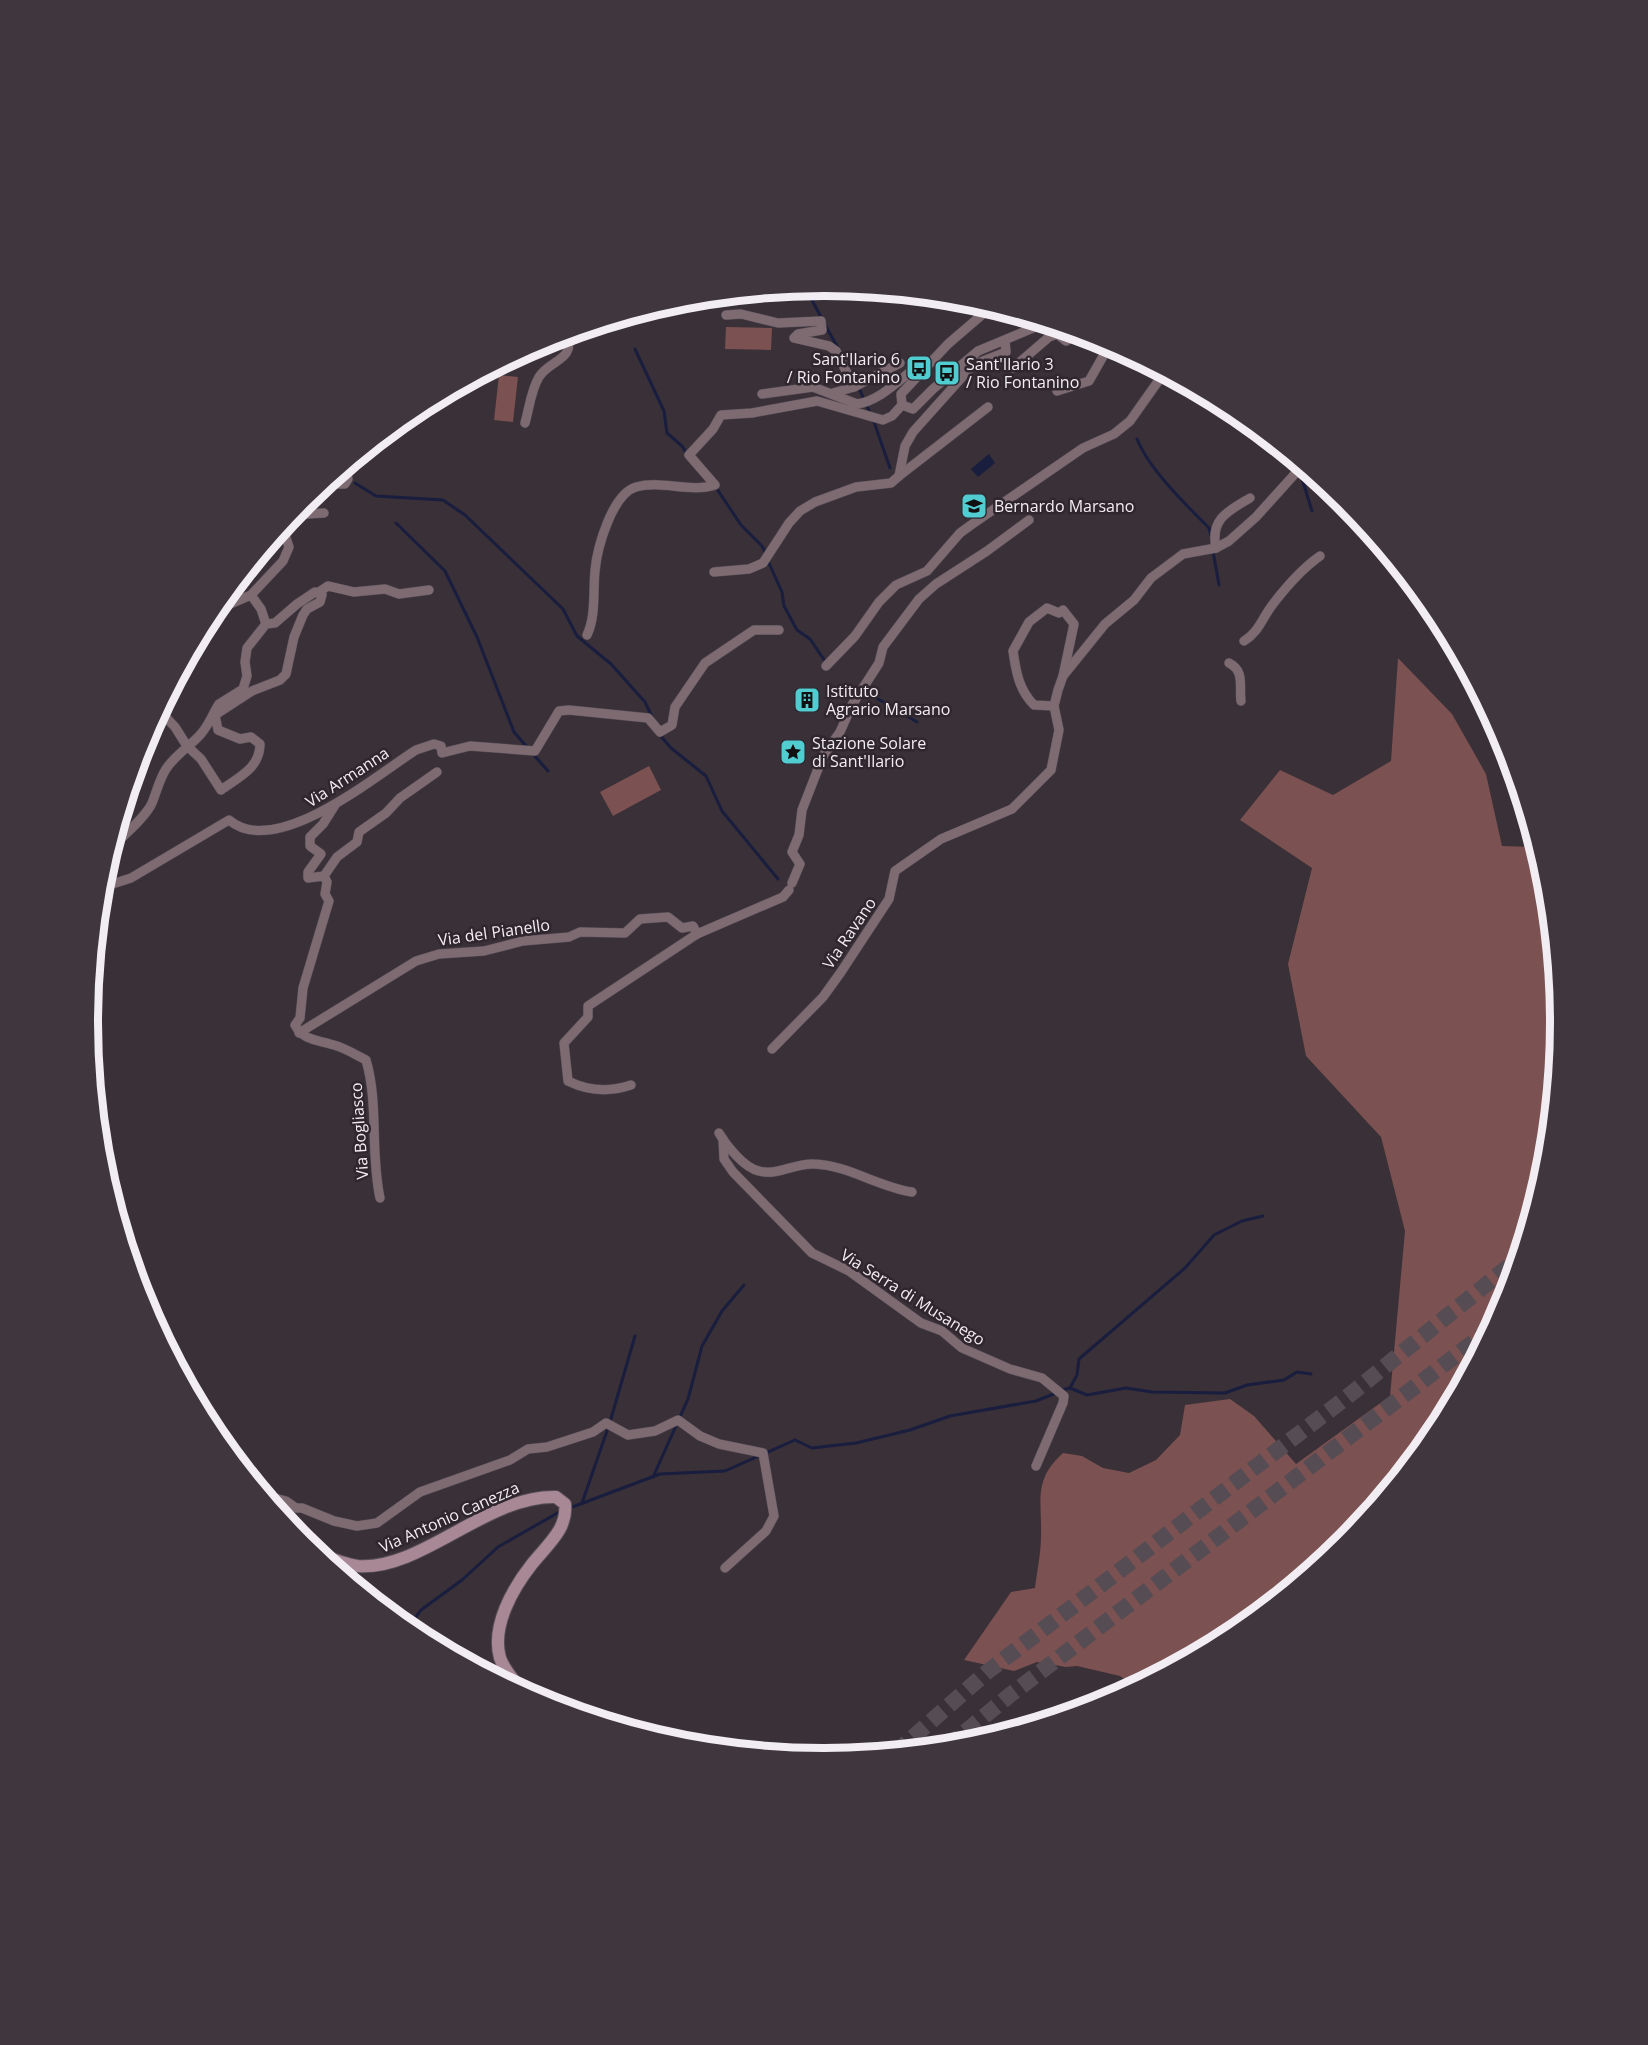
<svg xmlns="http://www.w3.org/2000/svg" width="1648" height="2045" viewBox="0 0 1648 2045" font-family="'Open Sans',sans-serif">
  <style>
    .green { fill: #7b5151 }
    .water { fill: #191d3e }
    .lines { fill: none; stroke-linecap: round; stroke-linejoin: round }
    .stream { stroke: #191d3e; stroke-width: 3 }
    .highway-tunnel { stroke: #554c54; stroke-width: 16; stroke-dasharray: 16 8; stroke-linecap: butt }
    .street-casing { stroke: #574e56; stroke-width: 10 }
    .secondary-casing { stroke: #574e56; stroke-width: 14 }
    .street { stroke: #7e6a71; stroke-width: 9 }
    .secondary { stroke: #a88894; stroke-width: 12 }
    .labels { text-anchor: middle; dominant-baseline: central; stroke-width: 5; stroke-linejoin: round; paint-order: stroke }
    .poi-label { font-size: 16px; fill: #f2edf2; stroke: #2f262e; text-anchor: start }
    .street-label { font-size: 16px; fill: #f2edf2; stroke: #2f262e }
    .rim { fill: none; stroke: #f2edf2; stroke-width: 8 }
  </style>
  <rect width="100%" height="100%" fill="#393038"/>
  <g class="green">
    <path d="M726 327 772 328 771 350 725 349Z"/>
    <path d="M499 375 518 377 513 422 494 420Z"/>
    <path d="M1398 658 1452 714 1486 774 1502 846 1537 847 1547 879 1561 1023 1547 1167 1505 1305 1437 1432 1345 1544 1233 1635 1137 1687 1120 1676 1077 1666 1066 1667 1037 1662 1014 1671 964 1660 1011 1592 1035 1588C1037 1571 1041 1553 1041 1536 1042 1500 1033 1480 1063 1453L1082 1456 1103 1468 1129 1473 1156 1460 1180 1435 1185 1405 1230 1399 1254 1416 1296 1464 1390 1396 1405 1231 1381 1137 1306 1056 1288 964 1312 868 1240 820 1280 770 1333 795 1391 761Z"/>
    <path d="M649 766 661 790 613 816 600 792Z"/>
  </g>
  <path class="water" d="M989 454 995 463 978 477 971 469Z"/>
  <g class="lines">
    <g class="stream">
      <path d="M805 287 822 319"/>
      <path d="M825 325 838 348"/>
      <path d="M635 349 664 411 667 433 682 446 687 454"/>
      <path d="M858 386 870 413"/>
      <path d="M873 419 890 468"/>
      <path d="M1137 439C1149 469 1186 505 1209 528L1211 535"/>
      <path d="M1300 472 1312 511"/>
      <path d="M355 483 376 496 443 500 465 515 563 609 577 636 611 664 645 702 652 717"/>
      <path d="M715 486 741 525 762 546 766 554"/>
      <path d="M396 523 445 571 477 637 514 732 527 747"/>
      <path d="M1213 551 1219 585"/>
      <path d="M768 561 782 592 784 606 797 630 810 639 825 661"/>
      <path d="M868 693 917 722"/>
      <path d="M659 734 671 748 706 776 722 811 778 879"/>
      <path d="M533 754 548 771"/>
      <path d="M1070 1388 1077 1375 1079 1359 1185 1268 1214 1235 1242 1221 1263 1216"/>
      <path d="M1062 1390 1070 1388 1087 1395 1126 1388 1152 1392 1225 1393 1247 1385 1284 1380 1297 1372 1311 1374"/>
      <path d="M610 1422 635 1336"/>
      <path d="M653 1477 688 1399 702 1346 722 1311 744 1285"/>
      <path d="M582 1503 608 1428"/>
      <path d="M567 1509 660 1474 725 1471 795 1440 812 1448 856 1443 910 1430 950 1416 1036 1401 1056 1393"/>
      <path d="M407 1629 421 1610 462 1580 498 1547 561 1511"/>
    </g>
    <g class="highway-tunnel">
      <path d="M947 1747 1010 1695 1492 1328"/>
      <path d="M895 1753 987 1672 1347 1397 1519 1258"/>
    </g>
    <g class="street-casing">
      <g id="street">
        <path d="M991 307 948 344 901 394 902 405 913 409 933 389 978 351 1045 323"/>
        <path d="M726 315 741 314 778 323 821 321 822 330 798 334 794 338 829 346 836 351 854 387"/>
        <path d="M614 320 628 318 630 315"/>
        <path d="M1057 334 1066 341 1078 333"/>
        <path d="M1013 368 1049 337 1057 334 1060 328"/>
        <path d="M1057 391 1089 381 1110 344"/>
        <path d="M833 393 854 387 900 363"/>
        <path d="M762 394 813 387 857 404C880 401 901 378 919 365L927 367"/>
        <path d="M525 423C529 409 531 390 539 377 550 359 576 361 567 334"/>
        <path d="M899 476 988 407"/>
        <path d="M324 484H345L348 479 345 467"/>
        <path d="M291 515 324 513"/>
        <path d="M1368 535 1371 533"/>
        <path d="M1216 548C1210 519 1228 511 1250 498"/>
        <path d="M714 572 749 569 763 563 789 523 800 511 815 502 856 487 891 483 899 476 905 446 913 432 973 365 1006 352 1005 341"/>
        <path d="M319 592 328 586 354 592 385 589 399 594 429 590"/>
        <path d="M214 611 251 595"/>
        <path d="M266 624 261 609 251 595 283 561 289 547 282 526"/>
        <path d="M587 635C596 617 593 590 595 571 597 548 612 494 636 487 661 480 691 493 715 485L689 455 713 429 721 415 752 413 817 401 883 420 892 416 902 405"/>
        <path d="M1244 641C1259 632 1262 618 1273 604 1286 587 1303 568 1320 556"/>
        <path d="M1229 663C1245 671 1239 686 1241 701"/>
        <path d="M826 666 855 636 879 602 896 585 927 571 960 533 971 525 1083 448 1114 434 1130 421 1164 373"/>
        <path d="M1054 706 1034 705C1019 690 1016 672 1013 651L1029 622 1047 608 1059 613 1063 610 1074 624 1063 676"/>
        <path d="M111 848C122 837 146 817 152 803 157 791 159 780 166 769 175 755 189 747 200 735 209 725 212 715 219 704L243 689 247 676 245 662 247 648 266 624 275 623 297 604 315 592 322 595 320 602 307 609 303 615 294 637 286 674 280 680 252 691 215 715 218 730 240 739 251 737 260 744C260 768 239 777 221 790L201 759 187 746 175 727 159 710"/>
        <path d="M324 876 308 878V872L321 854 310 846V837L323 824 335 805"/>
        <path d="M792 883 800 864 792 852 799 835 802 810 823 756 840 732 852 705 879 663 883 647 919 599 936 584 987 551 1029 520"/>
        <path d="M100 888 131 878 229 820C276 860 375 776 416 750L434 744 441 746 442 753 470 746 535 751 559 711 569 710 648 718 660 732 672 725 675 707 705 663 754 630H779"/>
        <path d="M299 1033 416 961 439 954 484 951 523 941 569 937 580 932 625 933 640 919 668 917 682 928 693 926 697 934"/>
        <path d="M772 1049 823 997 841 972 889 899 895 871 941 839 1012 809 1051 770 1059 730 1054 706 1058 690 1063 676 1105 624 1134 600 1151 578 1183 554 1216 548 1229 541 1256 517 1302 466"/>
        <path d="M631 1085C610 1092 588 1091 568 1081L564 1043 588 1017V1006L697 934 783 897 789 890"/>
        <path d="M719 1133C726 1145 744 1168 759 1171 777 1176 795 1163 814 1164 848 1165 878 1187 912 1192"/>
        <path d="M723 1139 724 1159 733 1172 812 1253 849 1271 921 1323 942 1331 962 1348 1010 1369 1042 1378 1064 1396 1063 1403 1036 1466"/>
        <path d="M380 1198C370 1152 379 1104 366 1060 356 1055 345 1048 334 1045 319 1040 303 1041 295 1025L300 1018 303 988 329 901 325 894 327 882 324 876 337 857 357 842 359 832 386 813 400 798 437 772"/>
        <path d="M263 1495 286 1501 296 1508H302L334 1521 357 1526 377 1523 420 1492 510 1460 528 1449 547 1447 593 1432 606 1423 628 1435 655 1431 678 1420 700 1436 719 1444 763 1453 774 1516 766 1531 725 1568"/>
      </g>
    </g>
    <g class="secondary-casing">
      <path id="secondary" d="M310 1550C325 1556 342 1564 358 1566 421 1571 487 1495 556 1497L565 1504C568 1529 547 1545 532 1564 513 1588 491 1626 500 1658 504 1670 516 1682 523 1693"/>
    </g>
    <use href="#street" class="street"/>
    <use href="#secondary" class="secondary"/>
  </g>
  <defs>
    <g id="bus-square" transform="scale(1.35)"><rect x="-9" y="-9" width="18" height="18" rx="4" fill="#51ccd1" stroke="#2f262e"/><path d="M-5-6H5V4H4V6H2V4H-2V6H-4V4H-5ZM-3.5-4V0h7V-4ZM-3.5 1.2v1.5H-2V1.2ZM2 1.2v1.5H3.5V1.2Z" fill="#111"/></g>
    <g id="school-square" transform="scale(1.35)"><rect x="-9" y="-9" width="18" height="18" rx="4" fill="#51ccd1" stroke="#2f262e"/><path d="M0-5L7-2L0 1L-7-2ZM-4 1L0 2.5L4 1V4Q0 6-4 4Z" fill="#111"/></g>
    <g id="building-square" transform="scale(1.35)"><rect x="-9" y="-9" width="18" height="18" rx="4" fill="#51ccd1" stroke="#2f262e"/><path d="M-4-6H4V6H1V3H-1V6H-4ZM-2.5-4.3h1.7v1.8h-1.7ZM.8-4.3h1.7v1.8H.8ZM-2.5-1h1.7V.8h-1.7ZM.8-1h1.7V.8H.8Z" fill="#111"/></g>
    <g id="sight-square" transform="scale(1.35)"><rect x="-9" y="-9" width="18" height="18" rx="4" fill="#51ccd1" stroke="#2f262e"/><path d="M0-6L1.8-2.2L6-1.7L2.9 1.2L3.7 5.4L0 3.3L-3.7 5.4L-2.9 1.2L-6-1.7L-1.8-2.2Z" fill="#111"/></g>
  </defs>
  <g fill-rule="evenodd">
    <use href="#bus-square" x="919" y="368"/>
    <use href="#bus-square" x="947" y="373"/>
    <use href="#school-square" x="974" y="506"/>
    <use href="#building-square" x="807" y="700"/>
    <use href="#sight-square" x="793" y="752"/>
  </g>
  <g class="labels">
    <g class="poi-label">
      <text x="900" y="359" text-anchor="end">Sant'Ilario 6<tspan x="900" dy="18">/ Rio Fontanino</tspan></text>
      <text x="966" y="364">Sant'Ilario 3<tspan x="966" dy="18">/ Rio Fontanino</tspan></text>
      <text x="994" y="506">Bernardo Marsano</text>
      <text x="826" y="691">Istituto<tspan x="826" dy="18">Agrario Marsano</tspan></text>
      <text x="812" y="743">Stazione Solare<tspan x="812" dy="18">di Sant'Ilario</tspan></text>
    </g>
    <g class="street-label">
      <text transform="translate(347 777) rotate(-33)">Via Armanna</text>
      <text transform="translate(494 932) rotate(-8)">Via del Pianello</text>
      <text transform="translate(849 933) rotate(-56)">Via Ravano</text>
      <text transform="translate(359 1131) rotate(-94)">Via Bogliasco</text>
      <text transform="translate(913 1297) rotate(32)">Via Serra di Musanego</text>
      <text transform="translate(449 1517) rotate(-24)">Via Antonio Canezza</text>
    </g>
  </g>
  <path d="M0 0H1648V2045H0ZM98 1022a726 726 0 1 1 1452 0a726 726 0 1 1-1452 0Z" fill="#3f363e" fill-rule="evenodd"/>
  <path class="rim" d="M98 1022a726 726 0 1 1 1452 0a726 726 0 1 1-1452 0Z"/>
</svg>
